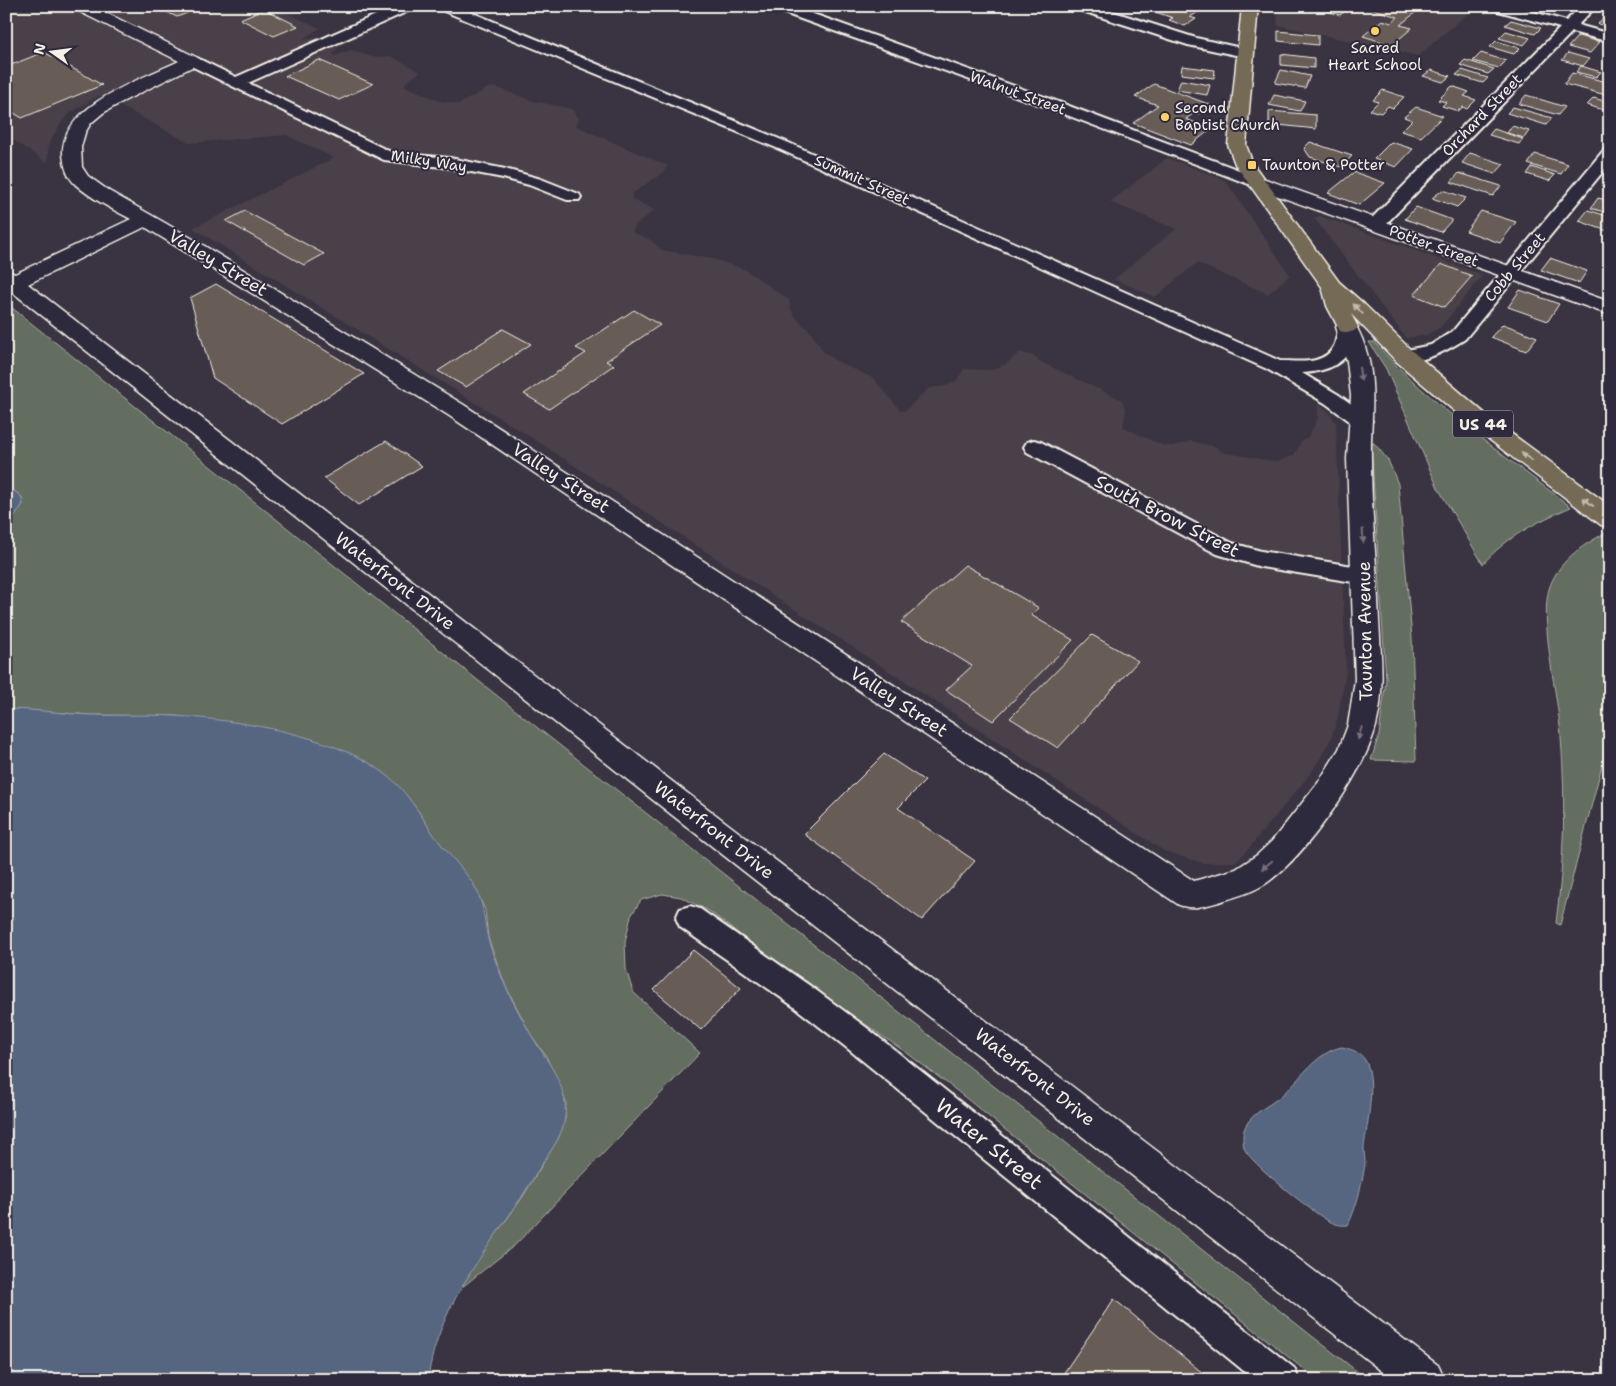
<svg xmlns="http://www.w3.org/2000/svg" width="1616" height="1386" viewBox="0 0 1616 1386" font-family="'Shantell Sans',sans-serif">
  <style>
    .built { fill: #484048 }
    .green { fill: #636d61; stroke: #acafa4 }
    .water { fill: #576681; stroke: #969eaa }
    .building { fill: #685c57; stroke: #f4f1e8 }
    .lines { fill: none; stroke-linecap: round; stroke-linejoin: round }
    .street-casing { stroke: #f4f1e8; stroke-width: 4 }
    .secondary-casing { stroke: #f4f1e8; stroke-width: 3 }
    .highway-casing { stroke: #f4f1e8; stroke-width: 3 }
    .street { fill: #2f2a3d; fill-rule: evenodd }
    .secondary { fill: #2f2a3d; fill-rule: evenodd }
    .highway { fill: #746b55; fill-rule: evenodd }
    .oneway { fill: #c1bbad }
    .oneway2 { fill: #747079 }
    .poi-dot { fill: #ffd166; stroke: #2f2a3d; stroke-width: 2 }
    .labels { text-anchor: middle; dominant-baseline: central; stroke-width: 4; stroke-linejoin: round; paint-order: stroke }
    .far-poi-label { font-size: 15px; fill: #f4f1e8; stroke: #2f2a3d; text-anchor: start }
    .far-street-label { font-size: 15px; fill: #f4f1e8; stroke: #2f2a3d }
    .shield { fill: #2f2a3d; stroke: #b9b5b5; stroke-width: 1 }
    .shield-label { font-size: 16px; font-weight: bold; fill: #f4f1e8 }
    .street-label { font-size: 18px; fill: #f4f1e8; stroke: #2f2a3d }
    .near-street-label { font-size: 21px; fill: #f4f1e8; stroke: #2f2a3d }
  </style>
  <rect width="100%" height="100%" fill="#3a3442"/>
  <filter id="ink" filterUnits="userSpaceOnUse"><feTurbulence type="fractalNoise" baseFrequency=".02" numOctaves="2"/><feDisplacementMap in="SourceGraphic" scale="10" xChannelSelector="R" yChannelSelector="G"/><feConvolveMatrix kernelMatrix="1 2 1 2 8 2 1 2 1" color-interpolation-filters="sRGB"/></filter>
  <g filter="url(#ink)">
    <g class="built">
      <path d="M6 6H271L320 28 304 38 305 39 319 38 357 24 355 33 364 35 339 46 333 54 335 56 351 50 373 57 390 56 397 59 420 72 405 83V86L440 101 459 104 488 88 495 87 533 101 572 109 579 118 576 126 668 166 661 174 633 193 632 199 654 210 635 226 632 232 649 239 662 250 717 260 746 270 789 300 791 310 797 319 810 331 823 351 834 360 873 378 901 411 906 410 929 388 946 386 956 381 964 369 991 370 1006 364 1020 352 1034 356 1041 362 1122 400 1126 410 1123 427 1164 446H1173L1191 441 1216 447 1222 452 1277 462 1294 455 1301 442 1308 437 1318 418V403L1330 413 1336 423 1346 671 1338 717 1331 739 1319 760 1307 778 1244 854 1235 862 1203 863 1164 851 529 436 193 228 334 158 286 135 189 143 100 95 70 113 62 122 49 143 47 163 6 135Z"/>
      <path d="M1283 6H1473L1475 7 1418 56 1277 25 1278 10Z"/>
      <path d="M1167 158 1225 180 1290 275 1268 294 1197 263 1155 297 1114 279 1176 229 1110 202Z"/>
      <path d="M1320 216 1483 275 1441 327 1427 335 1406 338 1314 218Z"/>
    </g>
    <g class="green">
      <path d="M6 303 525 718 1368 1380H1317L957 1091 907 1053 781 966 709 911 681 897 662 894 641 900 631 916 625 942 626 969 633 992 700 1053 515 1245 461 1288 479 1258 522 1198 559 1137 565 1119 566 1102 546 1056 531 1035 506 987 488 938 485 910 473 883 434 836 419 812 400 788 383 772 337 748 304 737 268 729 175 716 92 715 6 709V516L16 515 23 504 21 496 6 485Z"/>
      <path d="M1369 342H1374C1431 405 1504 455 1571 507 1538 521 1506 537 1483 564L1438 488 1386 369Z"/>
      <path d="M1374 443 1388 460 1398 484 1412 638 1416 761 1371 760 1379 735 1386 680 1371 444Z"/>
      <path d="M1610 531V735L1560 925 1556 923C1564 861 1566 800 1561 737 1559 700 1538 618 1550 586 1560 559 1585 543 1610 531Z"/>
    </g>
    <g class="water">
      <path d="M6 485 21 496 23 504 16 515 6 516Z"/>
      <path d="M6 709C35 709 64 714 93 715 120 716 148 714 175 716 238 720 331 734 383 772 405 788 419 813 434 835 446 852 461 866 472 882 485 902 483 918 488 939 492 954 499 970 505 985 512 1001 522 1018 530 1033 545 1059 569 1085 565 1117 563 1138 546 1156 536 1174 497 1240 437 1301 428 1380H6Z"/>
      <path d="M1342 1047C1351 1049 1360 1052 1365 1060 1377 1079 1367 1125 1364 1147 1364 1155 1366 1163 1364 1170 1361 1189 1356 1208 1348 1225 1340 1226 1334 1224 1327 1220 1311 1211 1249 1162 1244 1148 1243 1145 1243 1139 1243 1136 1244 1116 1268 1107 1281 1096 1300 1080 1316 1052 1342 1047Z"/>
    </g>
    <g class="building">
      <path d="M154 6H205L177 17Z"/>
      <path d="M1138 6H1208L1190 17 1196 19 1185 26 1169 20 1173 18Z"/>
      <path d="M1311 6H1352L1340 15Z"/>
      <path d="M1363 6H1413L1409 10 1416 12 1400 25 1412 28 1392 45 1363 36 1382 20 1391 23 1398 17Z"/>
      <path d="M264 9 298 26 274 36 240 19Z"/>
      <path d="M1605 16 1610 17V27L1598 24Z"/>
      <path d="M1511 20 1541 28 1535 34 1505 25Z"/>
      <path d="M1278 31 1318 35V45L1278 41Z"/>
      <path d="M1506 31 1530 38 1524 45 1499 38Z"/>
      <path d="M1578 36 1600 42 1590 53 1568 47Z"/>
      <path d="M1496 41 1520 48 1514 54 1490 47Z"/>
      <path d="M44 52 102 85 22 118 6 108V67Z"/>
      <path d="M1481 53 1506 61 1499 68 1473 61Z"/>
      <path d="M1568 53 1589 59 1583 66 1562 60Z"/>
      <path d="M1281 54 1314 58V68L1281 65Z"/>
      <path d="M319 60 373 84 339 100 285 76Z"/>
      <path d="M1465 60 1494 69 1488 74 1460 65Z"/>
      <path d="M1182 66 1215 70 1214 78 1181 74Z"/>
      <path d="M1581 66 1601 72 1596 77 1576 72Z"/>
      <path d="M1281 70 1310 76 1305 88 1275 83Z"/>
      <path d="M1431 70 1450 76 1443 82 1423 76Z"/>
      <path d="M1462 70 1488 78 1483 83 1456 75Z"/>
      <path d="M1572 73 1610 83V93L1606 95 1564 84Z"/>
      <path d="M1181 80 1210 85 1207 95 1177 90Z"/>
      <path d="M1154 84 1211 105 1198 114 1194 113 1186 119 1211 129 1191 145 1133 123 1158 105 1135 97Z"/>
      <path d="M1452 86 1469 92 1464 96 1476 100 1467 109 1463 107 1458 111 1442 106 1446 102 1438 100Z"/>
      <path d="M1383 90 1404 97 1393 108 1388 106 1381 113 1370 110 1378 102 1373 100Z"/>
      <path d="M1274 95 1305 101 1300 111 1269 105Z"/>
      <path d="M1526 95 1565 107 1558 115 1519 104Z"/>
      <path d="M1594 98 1610 103V108L1607 111 1587 105Z"/>
      <path d="M1416 107 1443 116 1421 137 1401 131 1412 120 1404 117Z"/>
      <path d="M1513 107 1552 118 1546 125 1507 113Z"/>
      <path d="M1269 111 1316 115V129L1269 124Z"/>
      <path d="M1512 126 1529 131 1524 138 1507 133Z"/>
      <path d="M1494 129 1523 139 1519 144 1489 135Z"/>
      <path d="M1310 142 1352 156 1341 167 1310 157 1304 148Z"/>
      <path d="M1391 142 1413 149 1396 167 1374 159Z"/>
      <path d="M1470 153 1504 164 1495 174 1462 163Z"/>
      <path d="M1535 154 1568 164 1561 174 1528 164Z"/>
      <path d="M1532 167 1555 175 1549 181 1527 174Z"/>
      <path d="M1354 172 1385 183 1359 205 1328 193Z"/>
      <path d="M1459 173 1501 186 1493 196 1451 182Z"/>
      <path d="M1443 190 1466 198 1457 207 1432 198Z"/>
      <path d="M1598 198 1610 201V214L1591 208Z"/>
      <path d="M1416 207 1452 220 1441 232 1405 219Z"/>
      <path d="M1588 210 1610 217V232L1579 221Z"/>
      <path d="M245 211 324 254 304 265 226 221Z"/>
      <path d="M1481 211 1516 222 1500 243 1466 231Z"/>
      <path d="M1550 258 1587 271 1579 283 1541 270Z"/>
      <path d="M1441 264 1472 276 1445 307 1414 295Z"/>
      <path d="M216 284 364 374 282 424 213 378 190 298Z"/>
      <path d="M1520 290 1559 304 1548 321 1508 307Z"/>
      <path d="M634 310 660 325 606 361 614 365 549 409 524 394 586 353 576 348Z"/>
      <path d="M1503 324 1537 337 1526 351 1491 337Z"/>
      <path d="M503 329 531 344 466 387 438 371Z"/>
      <path d="M386 441 422 466 359 505 324 478Z"/>
      <path d="M965 565 1039 608 1031 615 1073 640 993 721 946 690 972 666 901 622Z"/>
      <path d="M1092 635 1138 661 1058 748 1010 718Z"/>
      <path d="M884 754 925 781 898 808 975 861 922 920 804 834Z"/>
      <path d="M693 950 741 988 701 1030 654 990Z"/>
      <path d="M1114 1299 1211 1380H1059Z"/>
    </g>
    <g class="lines">
      <g class="street-casing">
        <g id="street">
          <path d="M396 6H415L413 9 248 83 393 153 450 158 505 169 541 179 579 194 581 197 579 200H567L529 185 503 178 450 168 384 160 187 64 185 61 187 58H197L236 77Z"/>
          <path d="M437 6H456L789 143 1280 361C1298 361 1324 366 1334 346 1338 338 1336 330 1341 323L1347 322 1353 323C1357 329 1356 336 1354 342 1346 365 1324 372 1302 373L1339 395 1369 417 1372 421 1369 425 1362 427 1355 425 1325 403 1267 369 779 149 439 9Z"/>
          <path d="M771 6H791L1053 100 1263 179 1265 182 1263 185H1251L1043 106 773 9Z"/>
          <path d="M1074 6H1095L1196 38 1250 50 1252 53 1250 56 1245 57 1188 45 1076 9Z"/>
          <path d="M1489 6H1512L1566 21 1581 6H1596L1578 25 1610 34V42L1572 32 1381 229H1369L1367 225 1369 221 1560 28 1491 9Z"/>
          <path d="M1610 148V163L1465 339C1448 350 1419 366 1397 360L1395 356 1397 352 1431 345 1453 331 1604 150Z"/>
          <path d="M1034 440 1041 442 1232 543 1261 551 1365 568 1373 570 1376 576 1373 582 1365 584 1261 567 1217 554 1027 452 1024 447 1027 442Z"/>
          <path d="M690 906 700 909 813 988 867 1028 1294 1368 1299 1380H1255L847 1048 793 1006 680 927 676 918 680 909Z"/>
        </g>
      </g>
      <g class="secondary-casing">
        <g id="secondary">
          <path d="M71 6H92L198 58 200 61 198 64 122 102 103 113 91 123 85 133 81 147 82 167 88 176 109 191 193 239 464 405 1194 881 1236 869 1257 855 1272 841 1318 783 1339 749 1348 725 1355 680 1347 459 1351 396 1347 361 1336 327 1340 323 1347 321 1354 323C1361 333 1366 349 1369 361 1376 394 1370 426 1371 459 1371 513 1377 567 1379 621 1381 656 1385 691 1376 726 1364 773 1307 854 1268 882 1254 892 1235 897 1219 902 1204 906 1194 910 1179 905L448 415 145 227 28 284 678 786 1439 1366 1445 1380H1393L658 804 6 287V271L15 274 131 219C112 209 92 199 76 185 67 177 64 166 63 154 61 105 142 79 179 61L74 9Z"/>
          <path d="M1257 176 1610 302V315L1250 186 1248 182 1250 178Z"/>
        </g>
      </g>
      <g class="highway-casing">
        <path id="highway" d="M1242 6H1258L1246 145 1253 164 1339 282 1364 304 1412 351 1489 417 1610 506V527L1601 525 1473 427 1396 361 1351 314 1358 327 1354 331 1347 333 1340 331 1327 306 1322 287 1235 164 1228 145Z"/>
      </g>
      <use href="#street" class="street"/>
      <use href="#secondary" class="secondary"/>
      <use href="#highway" class="highway"/>
    </g>
    <defs><path id="oneway-solid" d="M-6-.8H1V-3.2L6.5 0L1 3.2V.8H-6Z" transform="scale(1.25)"/></defs>
    <g class="oneway">
      <use href="#oneway-solid" transform="translate(1358 309) rotate(-134)"/>
      <use href="#oneway-solid" transform="translate(1527 457) rotate(-143)"/>
      <use href="#oneway-solid" transform="translate(1588 502) rotate(-143)"/>
    </g>
    <g class="oneway2">
      <use href="#oneway-solid" transform="translate(1360 374) rotate(82)"/>
      <use href="#oneway-solid" transform="translate(1363 536) rotate(87)"/>
      <use href="#oneway-solid" transform="translate(1360 733) rotate(106)"/>
      <use href="#oneway-solid" transform="translate(1267 865) rotate(141)"/>
    </g>
  </g>
  <g class="poi-dot">
    <circle cx="1375" cy="31" r="5"/>
    <circle cx="1165" cy="117" r="5"/>
    <rect x="1247" y="160" width="10" height="10" rx="2.5"/>
  </g>
  <g class="labels">
    <g class="far-poi-label">
      <text x="1375" y="48" text-anchor="middle">Sacred<tspan x="1375" dy="17">Heart School</tspan></text>
      <text x="1175" y="108">Second<tspan x="1175" dy="17">Baptist Church</tspan></text>
      <text x="1262" y="165">Taunton &amp; Potter</text>
    </g>
    <g class="far-street-label">
      <text transform="translate(1018 93) rotate(20)">Walnut Street</text>
      <text transform="translate(1482 115) rotate(-46)">Orchard Street</text>
      <text transform="translate(429 161) rotate(9)">Milky Way</text>
      <text transform="translate(862 180) rotate(24)">Summit Street</text>
      <text transform="translate(1434 246) rotate(20)">Potter Street</text>
      <text transform="translate(1515 267) rotate(-50)">Cobb Street</text>
    </g>
    <rect class="shield" x="1453" y="410.5" width="60" height="27" rx="4"/>
    <g class="shield-label">
      <text x="1483" y="424">US 44</text>
    </g>
    <g class="street-label">
      <text transform="translate(218 263) rotate(31)">Valley Street</text>
      <text transform="translate(561 478) rotate(33)">Valley Street</text>
      <text transform="translate(1167 516) rotate(27)">South Brow Street</text>
      <text transform="translate(395 581) rotate(38)">Waterfront Drive</text>
      <text transform="translate(1365 631) rotate(-91)">Taunton Avenue</text>
      <text transform="translate(899 702) rotate(33)">Valley Street</text>
      <text transform="translate(714 830) rotate(38)">Waterfront Drive</text>
      <text transform="translate(1035 1077) rotate(38)">Waterfront Drive</text>
    </g>
    <g class="near-street-label">
      <text transform="translate(989 1144) rotate(39)">Water Street</text>
    </g>
  </g>
  <rect width="1616" height="1386" fill="none" stroke="#2f2a3d" stroke-width="25"/>
  <rect x="12" y="12" width="1591" height="1361" fill="none" stroke="#f4f1e8" stroke-width="2" filter="url(#ink)"/>
  <g transform="translate(52 52) rotate(284)" stroke="#2f2a3d" stroke-width="4" paint-order="stroke">
  <path d="M0-4L9 19L0 12L-9 19Z" fill="#f4f1e8"/>
  <text y="-8" font-size="14" font-weight="bold" text-anchor="middle" fill="#f4f1e8">N</text>
  </g>
</svg>
